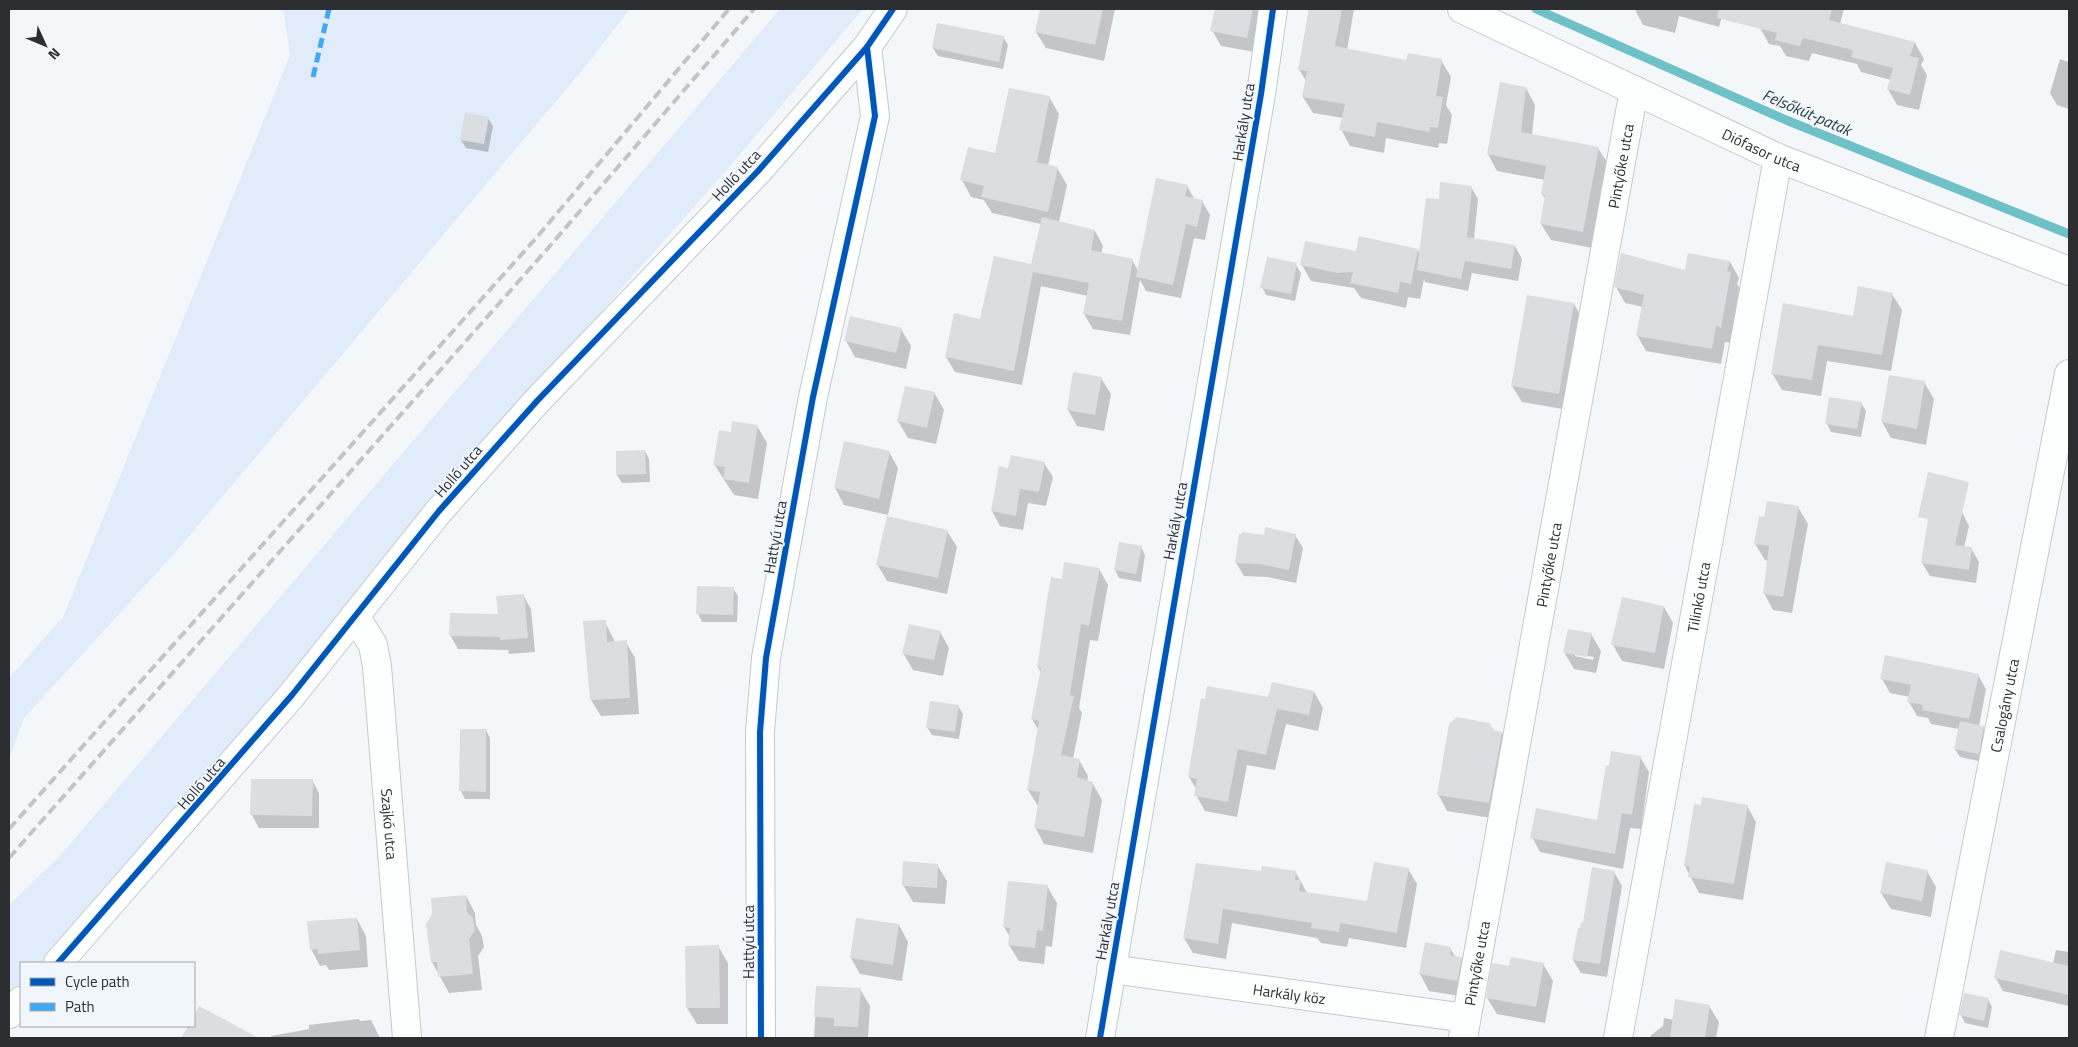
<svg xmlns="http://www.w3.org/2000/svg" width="2078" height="1047" viewBox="0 0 2078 1047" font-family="'Titillium Web',sans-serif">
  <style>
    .green { fill: #e1ecfb }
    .shadow { fill: #0003; fill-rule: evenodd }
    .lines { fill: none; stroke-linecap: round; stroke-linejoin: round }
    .stream { stroke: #6fc0c7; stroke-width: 9 }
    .building { fill: #dbdde0 }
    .minor-casing { stroke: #c6c8cb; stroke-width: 30 }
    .minor { stroke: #fdfefe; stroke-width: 28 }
    .rail { stroke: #c4c4c5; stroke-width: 4; stroke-dasharray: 10 5; stroke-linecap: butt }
    .quiet { stroke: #3fa9f5; stroke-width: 5; stroke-dasharray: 10 5; stroke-linecap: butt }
    .cycleway-casing { stroke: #f1f6fd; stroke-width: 9 }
    .cycleway { stroke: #0057b8; stroke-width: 6 }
    .labels { text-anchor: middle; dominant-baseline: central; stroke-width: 4; stroke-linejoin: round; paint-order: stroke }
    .street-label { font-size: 15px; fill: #2d2e31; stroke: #f1f6fd }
    .water-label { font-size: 16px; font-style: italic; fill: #263f41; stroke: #f1f6fd }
  </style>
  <rect width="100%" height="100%" fill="#f4f7fa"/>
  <g class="green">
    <path d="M283 9H630L585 67 174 554 24 718 9 759V678L62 618 59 627 290 55Z"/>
    <path d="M780 9H863L725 172 473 456 51 963H21V996L9 1008V905L60 856Z"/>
  </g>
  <g class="shadow">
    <path d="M1041 9H1115L1104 61 1046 48 1036 32Z"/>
    <path d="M1216 9H1264L1255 52 1221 46 1212 30Z"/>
    <path d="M1309 9H1354L1347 50 1407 62 1441 60 1451 77 1446 105 1452 115 1447 144 1439 143 1438 148 1386 138 1384 153 1350 146 1341 129 1343 118 1313 113 1303 97 1306 81 1299 69Z"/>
    <path d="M1636 9H1724L1719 27 1679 16 1675 33 1643 25 1636 12Z"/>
    <path d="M1765 9H1844L1840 24 1915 43 1924 59 1921 65 1927 75 1919 110 1897 105 1888 89 1891 80 1861 72 1857 64 1812 53 1809 61 1786 56 1780 46 1769 44 1760 28Z"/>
    <path d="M1003 37 1008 45 1003 69 938 56 933 48Z"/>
    <path d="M2060 59 2069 62V109L2057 105 2050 93Z"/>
    <path d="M1526 88 1535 105 1532 135 1598 148 1608 164 1592 248 1551 240 1541 224 1546 200 1542 194 1545 180 1497 171 1488 154Z"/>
    <path d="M1049 97 1059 114 1048 166 1057 168 1067 185 1059 222 1095 231 1103 246 1101 254 1132 260 1139 272 1187 186 1195 200 1202 201 1210 215 1205 240 1194 238 1181 298 1146 291 1140 280 1130 335 1093 329 1084 314 1088 296 1041 286 1022 385 955 372 946 357 1032 266 1041 224 992 213 984 200 971 197 962 180 996 155Z"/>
    <path d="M488 118 493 126 488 152 466 148 461 140Z"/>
    <path d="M1471 187 1478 199 1474 239 1515 246 1522 259 1518 281 1472 273 1468 291 1425 282 1424 279 1420 299 1408 297 1406 308 1361 298 1354 288 1311 281 1302 265 1357 252 1418 250 1420 254 1440 200Z"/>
    <path d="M1730 262 1739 278 1737 284 1740 289 1730 343 1725 342 1721 364 1646 351 1637 335 1643 307 1625 303 1616 287Z"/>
    <path d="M1296 265 1301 273 1295 301 1266 295 1262 287Z"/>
    <path d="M1892 294 1902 310 1891 371 1827 361 1821 396 1782 390 1772 373 1854 317Z"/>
    <path d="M1574 304 1583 320 1568 410 1522 402 1512 386Z"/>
    <path d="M901 329 911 346 906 369 855 357 846 341Z"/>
    <path d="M1101 378 1111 394 1104 431 1077 426 1068 410Z"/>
    <path d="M1924 382 1934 399 1926 445 1891 438 1882 422Z"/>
    <path d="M906 387 935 394 944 410 936 444 908 438 898 421Z"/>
    <path d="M1861 403 1866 411 1861 437 1831 432 1827 424Z"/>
    <path d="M757 426 767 443 758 499 734 495 714 464 732 433Z"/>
    <path d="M645 451 649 459 650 482 622 483 617 475V452Z"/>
    <path d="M889 452 898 468 888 515 844 505 835 488Z"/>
    <path d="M1044 463 1053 477 1046 506 1028 503 1023 530 1000 526 992 511 1009 469Z"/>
    <path d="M1798 507 1808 524 1792 613 1773 610 1764 593 1768 561 1765 560 1755 544 1766 518Z"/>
    <path d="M1962 512 1969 526 1964 547 1971 548 1979 562 1976 583 1930 576 1922 563Z"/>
    <path d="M947 531 957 547 947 594 887 581 877 564Z"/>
    <path d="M1295 535 1303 548 1296 583 1267 577 1244 576 1236 563 1265 536Z"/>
    <path d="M1141 547 1145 555 1141 582 1119 578 1115 570Z"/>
    <path d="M1099 569 1108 585 1098 641 1090 640 1079 708 1082 713 1073 759 1079 760 1088 776 1087 783 1093 784 1102 800 1093 853 1044 844 1035 827 1038 806 1028 790 1039 731 1032 719 1041 673 1038 667 1063 580Z"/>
    <path d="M698 588H733L738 596 737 622H702L698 614Z"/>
    <path d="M523 595 531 609 535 652 509 654 508 650 458 649 450 635 499 616Z"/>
    <path d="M1664 607 1673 623 1664 669 1622 661 1613 645Z"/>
    <path d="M605 622 615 642H626L635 658 639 714 601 716 591 700Z"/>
    <path d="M940 632 949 648 943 676 913 670 903 653Z"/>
    <path d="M1591 634 1601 651 1596 673 1574 669 1564 652ZM1575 654 1594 657 1593 660 1575 656Z"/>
    <path d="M1978 675 1986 689 1979 726 1983 727 1988 735 1983 762 1960 757 1955 749 1959 729 1931 724 1928 718 1917 716 1909 702 1910 697 1890 693 1882 679Z"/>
    <path d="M1314 692 1323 708 1318 731 1286 724 1275 770 1247 765 1237 817 1205 811 1196 795 1197 790 1189 777 1269 699Z"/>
    <path d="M958 706 963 714 959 739 932 735 927 727Z"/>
    <path d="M461 730H486L490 738V799H465L461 791Z"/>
    <path d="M1493 732 1502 733 1511 750 1498 819 1447 811 1438 794Z"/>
    <path d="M1640 757 1649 772 1641 829 1630 828 1623 869 1540 852 1532 837 1598 822Z"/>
    <path d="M312 780 319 793V828H259L252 815Z"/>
    <path d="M1747 806 1756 822 1743 900 1699 893 1685 866Z"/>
    <path d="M937 865 947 881 945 904 913 902 903 885Z"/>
    <path d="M1408 869 1417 884 1406 948 1349 938 1347 947 1321 943 1317 938 1232 923 1226 959 1193 953 1184 938 1262 872 1296 873 1307 893 1368 902Z"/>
    <path d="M1927 871 1936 887 1931 917 1891 909 1881 893Z"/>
    <path d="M1614 872 1622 886 1607 977 1581 973 1573 960 1581 930Z"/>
    <path d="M1047 886 1057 903 1052 947 1046 946 1044 964 1019 961 1009 945 1010 937 1004 927Z"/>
    <path d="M466 896 475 913 476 925 482 936 484 947 478 956 482 990 449 993 432 962Z"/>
    <path d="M357 919 366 936 368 967 329 970 326 965 320 966 311 949Z"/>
    <path d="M899 925 908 942 902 981 860 974 851 958Z"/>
    <path d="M1426 944 1450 948 1456 958 1461 959 1470 975 1466 997 1429 991 1420 974Z"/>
    <path d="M718 946 728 963V1024H697L687 1008Z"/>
    <path d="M2056 950 2069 952V1006L2003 991 1995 977 2053 963Z"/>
    <path d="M1543 964 1553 981 1545 1023 1497 1014 1487 998 1510 967Z"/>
    <path d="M817 987 860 989 870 1006 868 1038H814Z"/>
    <path d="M1988 999 1992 1007 1988 1028 1965 1023 1961 1015Z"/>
    <path d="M1709 1006 1719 1022 1716 1038H1651L1650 1036 1663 1026 1664 1018 1674 1020Z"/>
    <path d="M199 1007 242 1030 246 1038H183L190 1026H194V1018Z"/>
    <path d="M359 1019 360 1021 371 1020 380 1038H271V1036L309 1029V1025Z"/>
  </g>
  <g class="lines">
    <path class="stream" d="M1536 9 1786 120 2069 234"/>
  </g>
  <g class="building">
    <path d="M1040 9H1103L1095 45 1035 32Z"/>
    <path d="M1215 9H1253L1247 38 1210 31Z"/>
    <path d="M1309 9H1342L1335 46 1406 60 1408 53 1442 59 1436 96 1443 97 1438 128 1430 127 1429 132 1377 122 1375 137 1339 130 1345 104 1302 97 1307 71 1298 70Z"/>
    <path d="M1719 9H1832L1829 20 1915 42 1910 56 1919 58 1910 95 1887 89 1893 68 1851 57 1853 50 1803 38 1800 46 1775 40 1777 33 1717 18Z"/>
    <path d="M937 23 1004 36 999 62 932 48Z"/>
    <path d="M1500 82 1526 87 1521 132 1599 147 1583 232 1540 224 1545 195 1541 194 1546 166 1487 154Z"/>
    <path d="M1009 88 1050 96 1037 162 1058 167 1048 212 981 197 984 186 960 180 968 147 995 153Z"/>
    <path d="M465 112 489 117 484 144 460 140Z"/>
    <path d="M1156 178 1188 185 1185 196 1203 200 1197 227 1186 224 1173 285 1136 277Z"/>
    <path d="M1440 182 1472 186 1467 237 1515 245 1511 269 1465 261 1461 279 1417 270 1426 198 1439 199Z"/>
    <path d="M1042 217 1095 230 1091 250 1133 259 1122 321 1083 314 1089 283 1033 272 1014 371 945 357 954 313 980 319 994 256 1031 264Z"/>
    <path d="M1359 236 1418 249 1411 284 1400 282 1398 293 1350 283 1353 272 1337 273 1300 265 1305 241 1356 251Z"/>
    <path d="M1621 253 1685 270 1688 253 1730 261 1727 271 1731 272 1721 328 1716 326 1712 349 1636 336 1644 295 1614 287Z"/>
    <path d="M1267 257 1297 263 1291 294 1260 288Z"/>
    <path d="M1858 286 1893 293 1882 355 1818 345 1812 380 1771 374 1783 303 1853 316Z"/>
    <path d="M1527 295 1574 303 1559 394 1511 386Z"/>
    <path d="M850 316 902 328 896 353 844 341Z"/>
    <path d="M1073 372 1102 377 1095 415 1067 410Z"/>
    <path d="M1889 375 1925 381 1917 429 1881 422Z"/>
    <path d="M905 386 935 392 927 428 897 421Z"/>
    <path d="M1829 397 1862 402 1857 429 1825 424Z"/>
    <path d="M732 421 758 425 749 483 723 479 725 467 713 465 719 430 731 432Z"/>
    <path d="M844 441 890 451 879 499 834 488Z"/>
    <path d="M645 450 646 474 616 475V451Z"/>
    <path d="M1011 455 1045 462 1039 492 1020 489 1016 516 991 511 999 466 1008 468Z"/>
    <path d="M1928 472 1969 482 1955 545 1972 547 1969 570 1921 563 1928 519 1918 517Z"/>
    <path d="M1767 501 1799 506 1783 597 1763 594 1769 546 1754 544 1759 516 1764 517Z"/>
    <path d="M887 516 948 530 938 578 876 565Z"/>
    <path d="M1265 527 1296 534 1289 570 1259 564 1235 563 1239 534H1242V532L1264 535Z"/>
    <path d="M1119 542 1142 546 1136 574 1114 570Z"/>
    <path d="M1064 562 1100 568 1089 626 1081 624 1070 695 1074 696 1061 755 1080 759 1077 777 1093 782 1084 837 1034 828 1040 792 1027 790 1039 721 1031 719 1041 668H1037L1047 600 1051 577 1062 579Z"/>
    <path d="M697 586 734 587 733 615 696 614Z"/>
    <path d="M524 594 528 638 500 640V637L449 636 450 613 498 614 496 596Z"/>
    <path d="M1622 597 1664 606 1655 653 1611 645Z"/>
    <path d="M606 620 607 642 627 640 630 698 590 700 583 621Z"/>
    <path d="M909 624 941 631 934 660 902 654Z"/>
    <path d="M1568 629 1592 633 1587 657 1563 653Z"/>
    <path d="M1885 655 1979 674 1969 719 1922 710 1923 705 1907 702 1911 685 1880 679Z"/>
    <path d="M1272 682 1314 691 1309 715 1277 709 1266 755 1238 749 1228 802 1194 796 1197 779 1188 777 1201 698 1205 699 1207 686 1268 697Z"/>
    <path d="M930 701 959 705 955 732 926 728Z"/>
    <path d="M1457 717 1489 723 1494 730 1502 732 1489 803 1437 795 1449 724Z"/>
    <path d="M1960 721 1984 726 1979 754 1954 749Z"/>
    <path d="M460 729H486V792L459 791Z"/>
    <path d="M1611 751 1641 756 1632 815 1622 813 1615 854 1530 838 1536 808 1597 820 1606 765 1609 766Z"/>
    <path d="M251 779H313L312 816 250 815Z"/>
    <path d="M1702 797 1748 805 1734 884 1688 877 1690 867 1684 866 1694 804 1701 805Z"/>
    <path d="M903 861 938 864 937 888 902 886Z"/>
    <path d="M1374 862 1409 868 1397 933 1340 923 1339 932 1311 928 1312 923 1223 909 1218 944 1183 938 1196 863 1261 871 1262 866 1296 871 1295 880H1301L1299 891 1367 901Z"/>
    <path d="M1886 862 1928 870 1922 901 1880 893Z"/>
    <path d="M1592 867 1615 871 1600 964 1572 960 1578 928H1580L1581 922H1583Z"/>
    <path d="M1008 881 1048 885 1043 931 1037 930 1035 948 1008 945 1010 928 1003 927Z"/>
    <path d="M466 895 467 912 473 918 475 930 469 939 473 974 438 977 437 962H431L426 924 432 914 431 898Z"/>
    <path d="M357 918 360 950 318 954V949L310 950 307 921Z"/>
    <path d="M856 918 899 924 893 965 850 958Z"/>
    <path d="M1425 942 1451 947 1450 955 1462 957 1457 981 1419 974Z"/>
    <path d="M719 945 720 1008H686L685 946Z"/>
    <path d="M2000 950 2069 966V995L1994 978Z"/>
    <path d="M1511 957 1544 963 1536 1007 1486 998 1492 963 1509 966Z"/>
    <path d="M816 986 861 988 858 1027 834 1026V1018L814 1017Z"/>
    <path d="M1964 993 1989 998 1984 1021 1959 1015Z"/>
    <path d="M1675 999 1710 1005 1705 1038H1670Z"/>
    <path d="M199 1006 259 1038H181L188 1026H194V1015Z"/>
  </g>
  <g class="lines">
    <g class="minor-casing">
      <g id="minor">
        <path id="s1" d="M1462 9 1778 158 2069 271"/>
        <path id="s2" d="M355 616 373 645 377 666 407 1038"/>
        <path d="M58 963 292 695 439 511 537 401 758 171 867 47 893 9"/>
        <path id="s3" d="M1111 969 1466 1018"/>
        <path d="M9 1014 21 1001"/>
        <path d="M761 1038 760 732 766 658 813 397 875 116 867 47"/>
        <path d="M1100 1038 1261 94 1273 9"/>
        <path id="s4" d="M1463 1038 1634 90"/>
        <path id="s5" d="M1618 1038 1778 158"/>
        <path id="s6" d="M1939 1038 2069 374"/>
      </g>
    </g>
    <use href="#minor" class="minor"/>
    <g class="rail">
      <path d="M9 829 537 237 729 9"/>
      <path d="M9 858 549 247 754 9"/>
    </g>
    <path class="quiet" d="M313 77 329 9"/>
    <g class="cycleway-casing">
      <g id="cycleway">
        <path d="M58 963 292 695 439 511 537 401 758 171 867 47 893 9"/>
        <path d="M761 1038 760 732 766 658 813 397 875 116 867 47"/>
        <path d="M1100 1038 1261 94 1273 9"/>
      </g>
    </g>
    <use href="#cycleway" class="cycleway"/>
  </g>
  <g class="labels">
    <g class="street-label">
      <text transform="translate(1243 122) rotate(-81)">Harkály utca</text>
      <text stroke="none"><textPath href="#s1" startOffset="331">Diófasor utca</textPath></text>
      <text stroke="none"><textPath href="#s4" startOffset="886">Pintyőke utca</textPath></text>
      <text transform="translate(736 175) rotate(-47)">Holló utca</text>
      <text transform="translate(458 471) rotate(-49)">Holló utca</text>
      <text transform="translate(1175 521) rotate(-80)">Harkály utca</text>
      <text transform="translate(775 537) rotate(-80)">Hattyú utca</text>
      <text stroke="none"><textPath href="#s4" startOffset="481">Pintyőke utca</textPath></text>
      <text stroke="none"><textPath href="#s5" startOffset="448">Tilinkó utca</textPath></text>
      <text stroke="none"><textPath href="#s6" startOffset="339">Csalogány utca</textPath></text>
      <text transform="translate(201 783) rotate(-49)">Holló utca</text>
      <text stroke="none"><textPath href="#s2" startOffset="214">Szajkó utca</textPath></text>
      <text transform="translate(1107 921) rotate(-80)">Harkály utca</text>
      <text transform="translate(748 942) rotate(-90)">Hattyú utca</text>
      <text stroke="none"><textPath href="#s4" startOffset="76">Pintyőke utca</textPath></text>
      <text stroke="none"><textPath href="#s3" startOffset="180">Harkály köz</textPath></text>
    </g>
    <g class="water-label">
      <text transform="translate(1807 112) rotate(23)">Felsőkút-patak</text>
    </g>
  </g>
  <rect width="2078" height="1047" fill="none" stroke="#2d2e31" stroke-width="20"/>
  <rect x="20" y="962" width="175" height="65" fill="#f1f6fd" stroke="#a3a6ab"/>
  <rect x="30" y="978" width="25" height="8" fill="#0057b8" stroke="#a3a6ab"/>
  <text x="65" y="987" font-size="15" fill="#2d2e31">Cycle path</text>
  <rect x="30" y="1003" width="25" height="8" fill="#3fa9f5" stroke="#a3a6ab"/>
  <text x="65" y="1012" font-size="15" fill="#2d2e31">Path</text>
  <g transform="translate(45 45) rotate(134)" stroke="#f1f6fd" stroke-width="4" paint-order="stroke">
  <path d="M0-4L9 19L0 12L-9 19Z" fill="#2d2e31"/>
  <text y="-8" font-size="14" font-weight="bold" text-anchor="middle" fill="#2d2e31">N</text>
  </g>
</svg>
